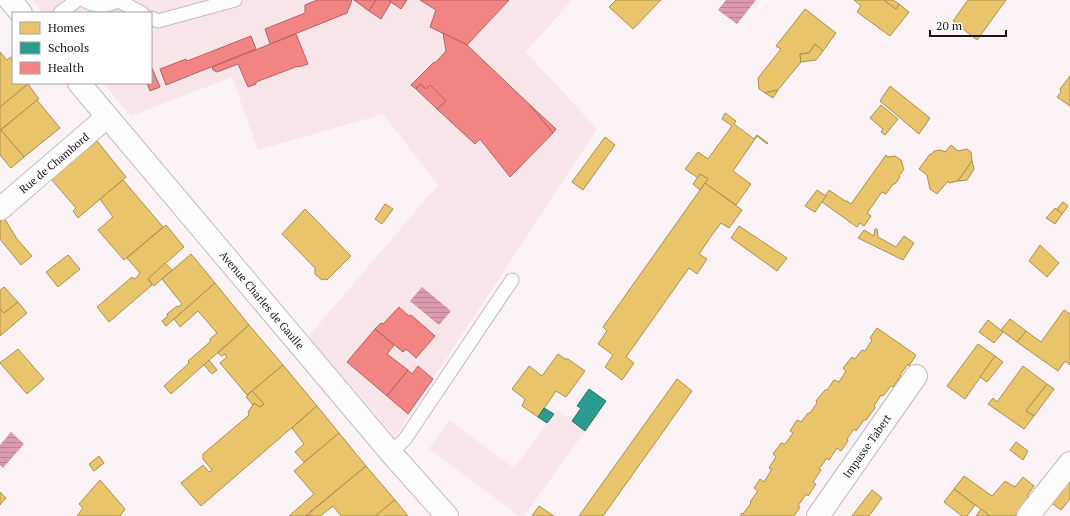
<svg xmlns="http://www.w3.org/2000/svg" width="1070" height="516" viewBox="0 0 1070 516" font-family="'PT Serif',serif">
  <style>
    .built { fill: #f8e5ea }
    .water { fill: url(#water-rules) }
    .homes { fill: #e9c46a; stroke: #ac9051 }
    .schools { fill: #2a9d8f; stroke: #26746b }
    .health { fill: #f28482; stroke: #b26362 }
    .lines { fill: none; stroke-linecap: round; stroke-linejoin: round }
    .service-casing { stroke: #c3bcbe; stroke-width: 15 }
    .minor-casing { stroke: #c3bcbe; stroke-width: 24 }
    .tertiary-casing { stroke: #c3bcbe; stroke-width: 24 }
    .service { stroke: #fefdfd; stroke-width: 13 }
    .minor { stroke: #fefdfd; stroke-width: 22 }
    .tertiary { stroke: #fefdfd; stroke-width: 22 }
    .labels { text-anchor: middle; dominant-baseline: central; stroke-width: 4; stroke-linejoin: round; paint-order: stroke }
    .street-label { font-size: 11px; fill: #1c1517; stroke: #fff }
  </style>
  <defs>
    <pattern id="water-rules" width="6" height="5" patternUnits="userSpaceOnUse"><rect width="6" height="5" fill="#db99ad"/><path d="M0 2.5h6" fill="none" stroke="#bb8394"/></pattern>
  </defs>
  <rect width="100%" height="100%" fill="#faf2f4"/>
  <g class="built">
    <path d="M32 0H572L526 52 597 129 395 437 308 337 438 185 383 114 258 150 232 77 131 116 103 83H151V13H43Z"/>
    <path d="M557 410 585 431 524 516H520L429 449 449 420 514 468Z"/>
  </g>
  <g class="water">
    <path d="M726 0H756L737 24 718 10Z"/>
    <path d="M422 287 451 311 439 325 410 301Z"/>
    <path d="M11 432 24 444 3 468 0 465V445Z"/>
  </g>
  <g class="homes">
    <path d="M616 0H661L633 29 609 7Z"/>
    <path d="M854 0H885V1L896 9 899 4 909 12 890 36 857 12 861 6Z"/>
    <path d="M885 0H893L899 4 896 9 885 1Z"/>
    <path d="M968 0H1006L977 40 953 21Z"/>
    <path d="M805 9 836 33 823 51 815 44 809 53 800 54 801 62 778 90 765 93 759 89 758 78 781 49 776 46Z"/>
    <path d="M815 44 823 51 816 60 801 62 800 54 809 53Z"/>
    <path d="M0 52 7 60 13 56V83H27L28 84 0 107Z"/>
    <path d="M1070 76V106L1057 97 1061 92 1060 89Z"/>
    <path d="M28 84 39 99 0 130V107Z"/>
    <path d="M890 86 930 118 919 134 880 101Z"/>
    <path d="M778 90 773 98 765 93Z"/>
    <path d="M37 100 60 128 24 157 1 130Z"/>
    <path d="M881 105 898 119 885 135 881 132 883 129 870 118Z"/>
    <path d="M725 113 736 121 734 124 754 139 757 135 768 143 767 144 757 136 733 171 751 184 736 205 705 183 708 179 700 174 698 178 685 169 698 152 708 159 732 126 722 119Z"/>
    <path d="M0 130H1L24 157 11 168 0 155Z"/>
    <path d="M605 137 615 145 583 190 572 182Z"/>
    <path d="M97 141 126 177 78 218 73 211 76 208 51 179Z"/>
    <path d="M951 145 958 151 967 149 971 152 972 161 958 181 949 183 948 181 937 194 930 189 927 175 919 169 930 154 931 155 934 151 941 150 945 152Z"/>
    <path d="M886 155 888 157 895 156 901 160 903 167 904 169 899 176 900 177 895 184H893L886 194 882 192 867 213 871 216 864 226 860 223 857 227 822 202 829 190 845 201H847L851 204Z"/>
    <path d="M972 161 974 169 967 180 958 181Z"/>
    <path d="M700 174 708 179 700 190 693 184Z"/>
    <path d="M123 180 163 227 124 260 98 230 113 217 100 199Z"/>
    <path d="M705 183 742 210 729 228 721 223 712 235 699 254 707 259 697 274 689 268 626 357 634 363 622 380 605 367 613 355 598 344 607 331 603 327Z"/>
    <path d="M817 190 826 196 815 212 805 206Z"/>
    <path d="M1063 202 1068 206 1062 214 1057 209Z"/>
    <path d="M385 204 393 209 382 224 375 219Z"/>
    <path d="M1055 208 1062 214 1055 224 1046 218Z"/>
    <path d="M305 209 351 256 327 280 325 279 322 280 315 274V268L282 234Z"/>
    <path d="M4 218 17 239 32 256 21 265 0 239V222Z"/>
    <path d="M166 225 184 247 148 279 152 285 109 322 97 307 132 277 135 279 140 273 127 258Z"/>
    <path d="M739 226 787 258 777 271 731 238Z"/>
    <path d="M875 229H877L878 237 896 247 904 236 914 243 903 260 858 238 864 230 874 236Z"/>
    <path d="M1040 245 1059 263 1047 277 1029 261Z"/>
    <path d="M191 254 215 283 166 326 162 321 168 316 167 314 177 306 178 307 182 304 162 279Z"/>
    <path d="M68 255 80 269 58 287 46 272Z"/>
    <path d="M165 263 172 270 154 286 148 279Z"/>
    <path d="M215 283 249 325 171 394 164 386 189 363 188 361 211 341 210 339 217 333 198 311 180 327 174 319Z"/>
    <path d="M4 287 18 302 4 313 0 309V290Z"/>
    <path d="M18 302 27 313 0 336V309L4 313Z"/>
    <path d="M1064 310 1070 314V365L1065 361 1058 371 1017 342 1026 331 1041 342Z"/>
    <path d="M1010 319 1026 331 1017 342 1001 330Z"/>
    <path d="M988 320 1003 332 994 343 979 332Z"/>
    <path d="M249 325 283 365 247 395 220 363 227 357 225 354 221 356 218 353Z"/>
    <path d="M877 328 916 355 909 366 908 364 900 375 901 376 893 387 891 386 883 396 881 395 874 406 875 408 866 420H864L856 431 854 429 847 439 848 441 841 451 837 448 829 460 827 458 819 469 821 470 813 482 816 484 808 496 806 494 798 506 800 507 794 516H740L742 513 743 514 751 503 750 502 758 491 754 488 760 479 764 482 772 469 769 468 776 457 773 454 781 443 785 444 793 433 790 431 797 420 801 422 808 413H810L817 403 816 401 825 390H827L834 380 839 382 846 371 843 368 852 357 855 359 862 350 865 351 872 340 870 338Z"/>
    <path d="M978 344 995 356 965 399 947 386Z"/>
    <path d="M18 349 44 379 27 394 0 363Z"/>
    <path d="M558 354 565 359H568L585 371 566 397 556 391 538 417 522 406 525 399 512 389 529 366 542 376Z"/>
    <path d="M995 356 1003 362 987 382 980 377Z"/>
    <path d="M209 360 217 370 212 374 204 365Z"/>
    <path d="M283 365 317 406 201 506 181 483 203 465 209 472 212 470 203 459V454L249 415 248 412 254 403 260 407 264 404 252 391Z"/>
    <path d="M1023 366 1047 384 1026 411 1034 416 1024 429 988 404 993 398 997 402Z"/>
    <path d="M677 379 692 391 603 516H579Z"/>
    <path d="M1047 384 1054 389 1034 416 1026 411Z"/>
    <path d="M252 391 264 404 260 407 254 403 253 405 246 397Z"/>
    <path d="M317 406 339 433 304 462 295 452 304 444 292 428Z"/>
    <path d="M339 433 366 466 305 516H289L314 494 294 471Z"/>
    <path d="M1016 442 1028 451 1023 460 1010 450Z"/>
    <path d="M99 456 104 463 94 471 89 464Z"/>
    <path d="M366 466 395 500 375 516H341L333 506 320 516H312V515L306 516Z"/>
    <path d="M964 476 992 496 1005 481 1015 487 1023 477 1034 486 1027 496 1029 498 1015 516H990L954 489Z"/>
    <path d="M1068 479 1070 481V499L1061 510 1050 502Z"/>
    <path d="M100 480 125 509 120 516H77L83 508 79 504Z"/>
    <path d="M954 489 975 505 967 516H962L944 502Z"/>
    <path d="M872 490 882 498 869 516H852Z"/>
    <path d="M0 492 6 498 0 505Z"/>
    <path d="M395 500 408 516H375Z"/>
    <path d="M539 506 554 516H532Z"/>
    <path d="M981 509 990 516H976Z"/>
  </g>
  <g class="schools">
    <path d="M589 389 606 401 585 431 572 421 581 408 577 406Z"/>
    <path d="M544 408 554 414 547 423 538 417Z"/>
  </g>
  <g class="health">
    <path d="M317 0H352L347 13 270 44 265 29 305 13V5Z"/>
    <path d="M354 0H376L369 11Z"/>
    <path d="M376 0H388L391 2 381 19 369 11Z"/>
    <path d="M388 0H407L401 9Z"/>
    <path d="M420 0H509L467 45 430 27 436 10Z"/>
    <path d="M443 33 467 45 529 104 553 133 510 177 480 139 475 144 437 109 446 101 430 85 426 89 420 84 416 89 411 85 434 62 435 63 446 51Z"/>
    <path d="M296 34 308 64 299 67 298 66 256 82V84L248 87 238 64 217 72 213 70 212 67Z"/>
    <path d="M251 36 256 49 166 85 160 69 186 59 187 61Z"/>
    <path d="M152 68 160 87 150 91 147 83H151V69Z"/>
    <path d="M420 84 426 89 430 85 446 101 437 109 416 89Z"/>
    <path d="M529 104 556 129 553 133Z"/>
    <path d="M399 307 409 316 411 315 435 336 416 358 406 349 403 352 375 329 381 323 383 324Z"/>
    <path d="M375 329 394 345 387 354 408 370 387 396 347 362Z"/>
    <path d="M418 366 433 379 408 414 387 396 408 370 412 374Z"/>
  </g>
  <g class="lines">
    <g class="service-casing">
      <g id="service">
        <path d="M84 0C95 7 108 7 120 0"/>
        <path d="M119 1 142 13"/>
        <path d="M60 13 77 0"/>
        <path d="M151 18 158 21 235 0"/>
        <path d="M391 453 405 439 512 280"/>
      </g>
    </g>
    <g class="minor-casing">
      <g id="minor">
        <path d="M0 209 107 117"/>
        <path d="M818 516 916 376"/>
        <path d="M1028 516 1070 463"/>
      </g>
    </g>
    <g class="tertiary-casing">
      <g id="tertiary">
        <path d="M10 0 21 13"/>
        <path d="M79 83 391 453 447 516"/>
      </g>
    </g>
    <use href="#service" class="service"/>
    <use href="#minor" class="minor"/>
    <use href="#tertiary" class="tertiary"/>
  </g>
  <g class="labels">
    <g class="street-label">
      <text transform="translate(54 163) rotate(-40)">Rue de Chambord</text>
      <text transform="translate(262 300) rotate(50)">Avenue Charles de Gaulle</text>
      <text transform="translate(867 446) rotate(-55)">Impasse Tabert</text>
    </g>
  </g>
  <rect x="12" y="12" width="140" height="72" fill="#ffffff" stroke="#a4a1a2"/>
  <rect x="20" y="22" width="20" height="12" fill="#e9c46a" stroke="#a4a1a2"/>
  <text x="48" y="32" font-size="12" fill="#1c1517">Homes</text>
  <rect x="20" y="42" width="20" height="12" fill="#2a9d8f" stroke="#a4a1a2"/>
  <text x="48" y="52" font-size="12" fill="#1c1517">Schools</text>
  <rect x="20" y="62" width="20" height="12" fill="#f28482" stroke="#a4a1a2"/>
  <text x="48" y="72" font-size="12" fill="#1c1517">Health</text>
  <path d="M930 30v6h76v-6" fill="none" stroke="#1c1517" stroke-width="2"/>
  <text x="936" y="30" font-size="12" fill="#1c1517" stroke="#ffffff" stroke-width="3" paint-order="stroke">20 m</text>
</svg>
